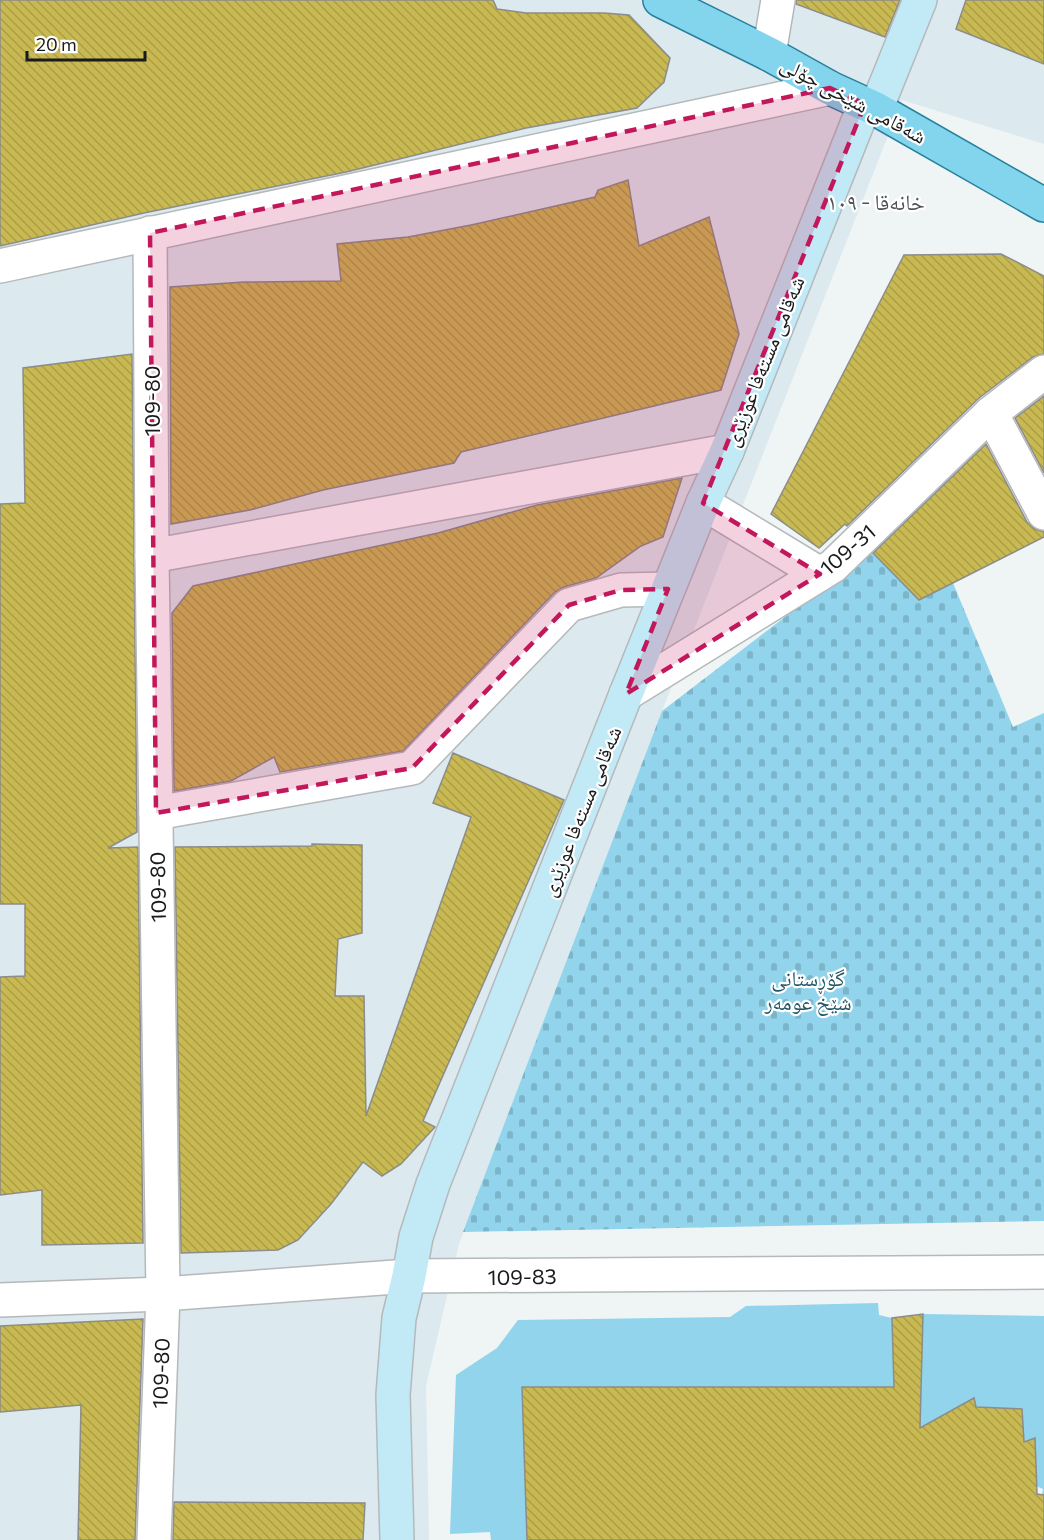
<svg xmlns="http://www.w3.org/2000/svg" width="1044" height="1540" viewBox="0 0 1044 1540" font-family="Commissioner,'Noto Naskh Arabic',sans-serif">
  <style>
    .built { fill: #dce9ee }
    .cemetery { fill: url(#cemetery-stones) }
    .garden { fill: #91d4ec }
    .building { fill: url(#building-back-hatch); stroke: #8c8c88; stroke-width: 1.5 }
    .lines { fill: none; stroke-linecap: round; stroke-linejoin: round }
    .minor-casing { stroke: #b5b9bb; stroke-width: 36 }
    .secondary-casing { stroke: #b5b9bb; stroke-width: 36 }
    .primary-casing { stroke: #28819c; stroke-width: 36 }
    .minor { stroke: #fff; stroke-width: 33 }
    .secondary { stroke: #c1eaf6; stroke-width: 33 }
    .primary { stroke: #83d5ed; stroke-width: 33 }
    .marked { fill: #c2185b; fill-opacity: 0.2; stroke: #c2185b; stroke-width: 4.5; stroke-dasharray: 12 8; stroke-linejoin: round }
    .labels { text-anchor: middle; dominant-baseline: central; stroke-width: 4.5; stroke-linejoin: round; paint-order: stroke }
    .street-label { font-size: 21px; fill: #181a1b; stroke: #fff }
    .park-label { font-size: 21px; fill: #225768; stroke: #fff }
    .neighbourhood-label { font-size: 22px; fill: #4d5152; stroke: #fff }
  </style>
  <defs>
    <pattern id="cemetery-stones" width="16" height="16" patternUnits="userSpaceOnUse" patternTransform="scale(1.5)"><rect width="16" height="16" fill="#91d4ec"/><path d="M2 7V4a2 2 0 0 1 4 0v3zM10 15v-3a2 2 0 0 1 4 0v3z" fill="#7cb5ca"/></pattern>
    <pattern id="building-back-hatch" width="6" height="6" patternUnits="userSpaceOnUse" patternTransform="scale(1.5)"><rect width="6" height="6" fill="#c9b952"/><path d="M-1 5l2 2M0 0l6 6M5-1l2 2" fill="none" stroke="#ac9e47"/></pattern>
  </defs>
  <rect width="100%" height="100%" fill="#eff4f5"/>
  <path class="built" d="M0 0H1044V144L902 100 662 711 459 1244 426 1386 429 1540H0Z"/>
  <path class="cemetery" d="M871 551 919 600 953 583 1013 727 1044 713V1221L463 1232 662 711Z"/>
  <g class="garden">
    <path d="M878 1303 879 1315 892 1318 894 1387H523L527 1540H491L490 1532 450 1534 456 1375 497 1348 518 1320 730 1317 746 1306Z"/>
    <path d="M923 1314 1044 1316V1495L1042 1494 1043 1489 1036 1486 1035 1438 1024 1442 976 1407 975 1403 966 1402 920 1428Z"/>
  </g>
  <g class="building">
    <path d="M0 0H493L497 9 526 13H604L629 15 670 58 664 82 637 108 526 128 346 172 144 213 0 246Z"/>
    <path d="M796 0H900L885 37 796 4Z"/>
    <path d="M966 0H1044V64L956 29Z"/>
    <path d="M628 180 639 246 709 217 739 334 721 390 461 452 454 463 323 490 250 510 171 524 170 287 244 282 341 281 337 244 408 237 471 225 595 197 598 190Z"/>
    <path d="M1001 254 1044 276V354L1033 357 979 398 847 526 845 524 819 548 771 514 904 255Z"/>
    <path d="M132 354 137 832 108 848 138 847 143 1243 42 1245V1190L0 1195V977L25 976V904H0V504L25 503 23 368Z"/>
    <path d="M1044 396V473L1015 418Z"/>
    <path d="M986 444 1027 522 1035 529 1044 532V537L919 600 873 553Z"/>
    <path d="M682 478 663 537 641 546 596 578 564 587 555 592 403 751 280 772 274 757 231 781 174 791 172 613 193 586 438 533 537 505Z"/>
    <path d="M453 753 564 800 423 1121 435 1127 401 1164 382 1176 363 1162 331 1204 298 1240 278 1250 181 1253 175 847 312 846V844L362 845V933L338 939 335 996H364L366 1116 471 817 433 803Z"/>
    <path d="M923 1314 920 1428 974 1398 976 1407 1022 1409 1024 1442 1035 1438 1037 1494 1044 1495V1540H527L522 1387H894L892 1318Z"/>
    <path d="M143 1319 135 1540H78L81 1405 0 1412V1326Z"/>
    <path d="M174 1502 365 1503 363 1540H173Z"/>
  </g>
  <g class="lines">
    <g class="minor-casing">
      <g id="minor">
        <path d="M769 54 778 0"/>
        <path d="M150 233 152 556 163 1294 154 1540"/>
        <path d="M0 266 830 88"/>
        <path d="M991 413 1044 513"/>
        <path d="M703 503 820 574"/>
        <path d="M152 556 727 451"/>
        <path d="M626 694 833 566 991 413 1044 372"/>
        <path d="M156 813 412 768 569 605 621 590 668 589"/>
        <path d="M0 1300 163 1294 409 1276 1044 1272"/>
      </g>
    </g>
    <g class="secondary-casing">
      <g id="secondary">
        <path d="M876 109 920 0"/>
        <path d="M397 1540 393 1395 399 1318 409 1276 416 1237 433 1184 626 694 703 503 727 451 865 104"/>
      </g>
    </g>
    <g class="primary-casing">
      <path id="primary" d="M660 0 769 54 830 88 876 109 1044 205"/>
    </g>
    <use href="#minor" class="minor"/>
    <use href="#secondary" class="secondary"/>
    <use href="#primary" class="primary"/>
  </g>
  <path class="marked" d="M830 88 865 104 703 503 820 574 626 694 668 589 621 590 569 605 412 768 156 813 150 233Z"/>
  <g class="labels">
    <g class="street-label">
      <text transform="translate(854 99) rotate(28)">شەقامی شێخی چۆلی</text>
      <text transform="translate(763 361) rotate(-68)">شەقامی مستەفا عوزێری</text>
      <text transform="translate(151 401) rotate(-90)">109-80</text>
      <text transform="translate(847 549) rotate(-41)">109-31</text>
      <text transform="translate(580 811) rotate(-68)">شەقامی مستەفا عوزێری</text>
      <text transform="translate(157 887) rotate(-91)">109-80</text>
      <text transform="translate(522 1276) rotate(-1)">109-83</text>
      <text transform="translate(160 1373) rotate(-88)">109-80</text>
    </g>
    <g class="park-label">
      <text x="808" y="977">گۆڕستانی<tspan x="808" dy="24">شێخ عومەر</tspan></text>
    </g>
    <g class="neighbourhood-label">
      <text x="876" y="201">خانەقا - ١٠٩</text>
    </g>
  </g>
  <path d="M27 51v9h118v-9" fill="none" stroke="#181a1b" stroke-width="3"/>
  <text x="36" y="51" font-size="18" fill="#181a1b" stroke="#ffffff" stroke-width="4.5" paint-order="stroke">20 m</text>
</svg>
